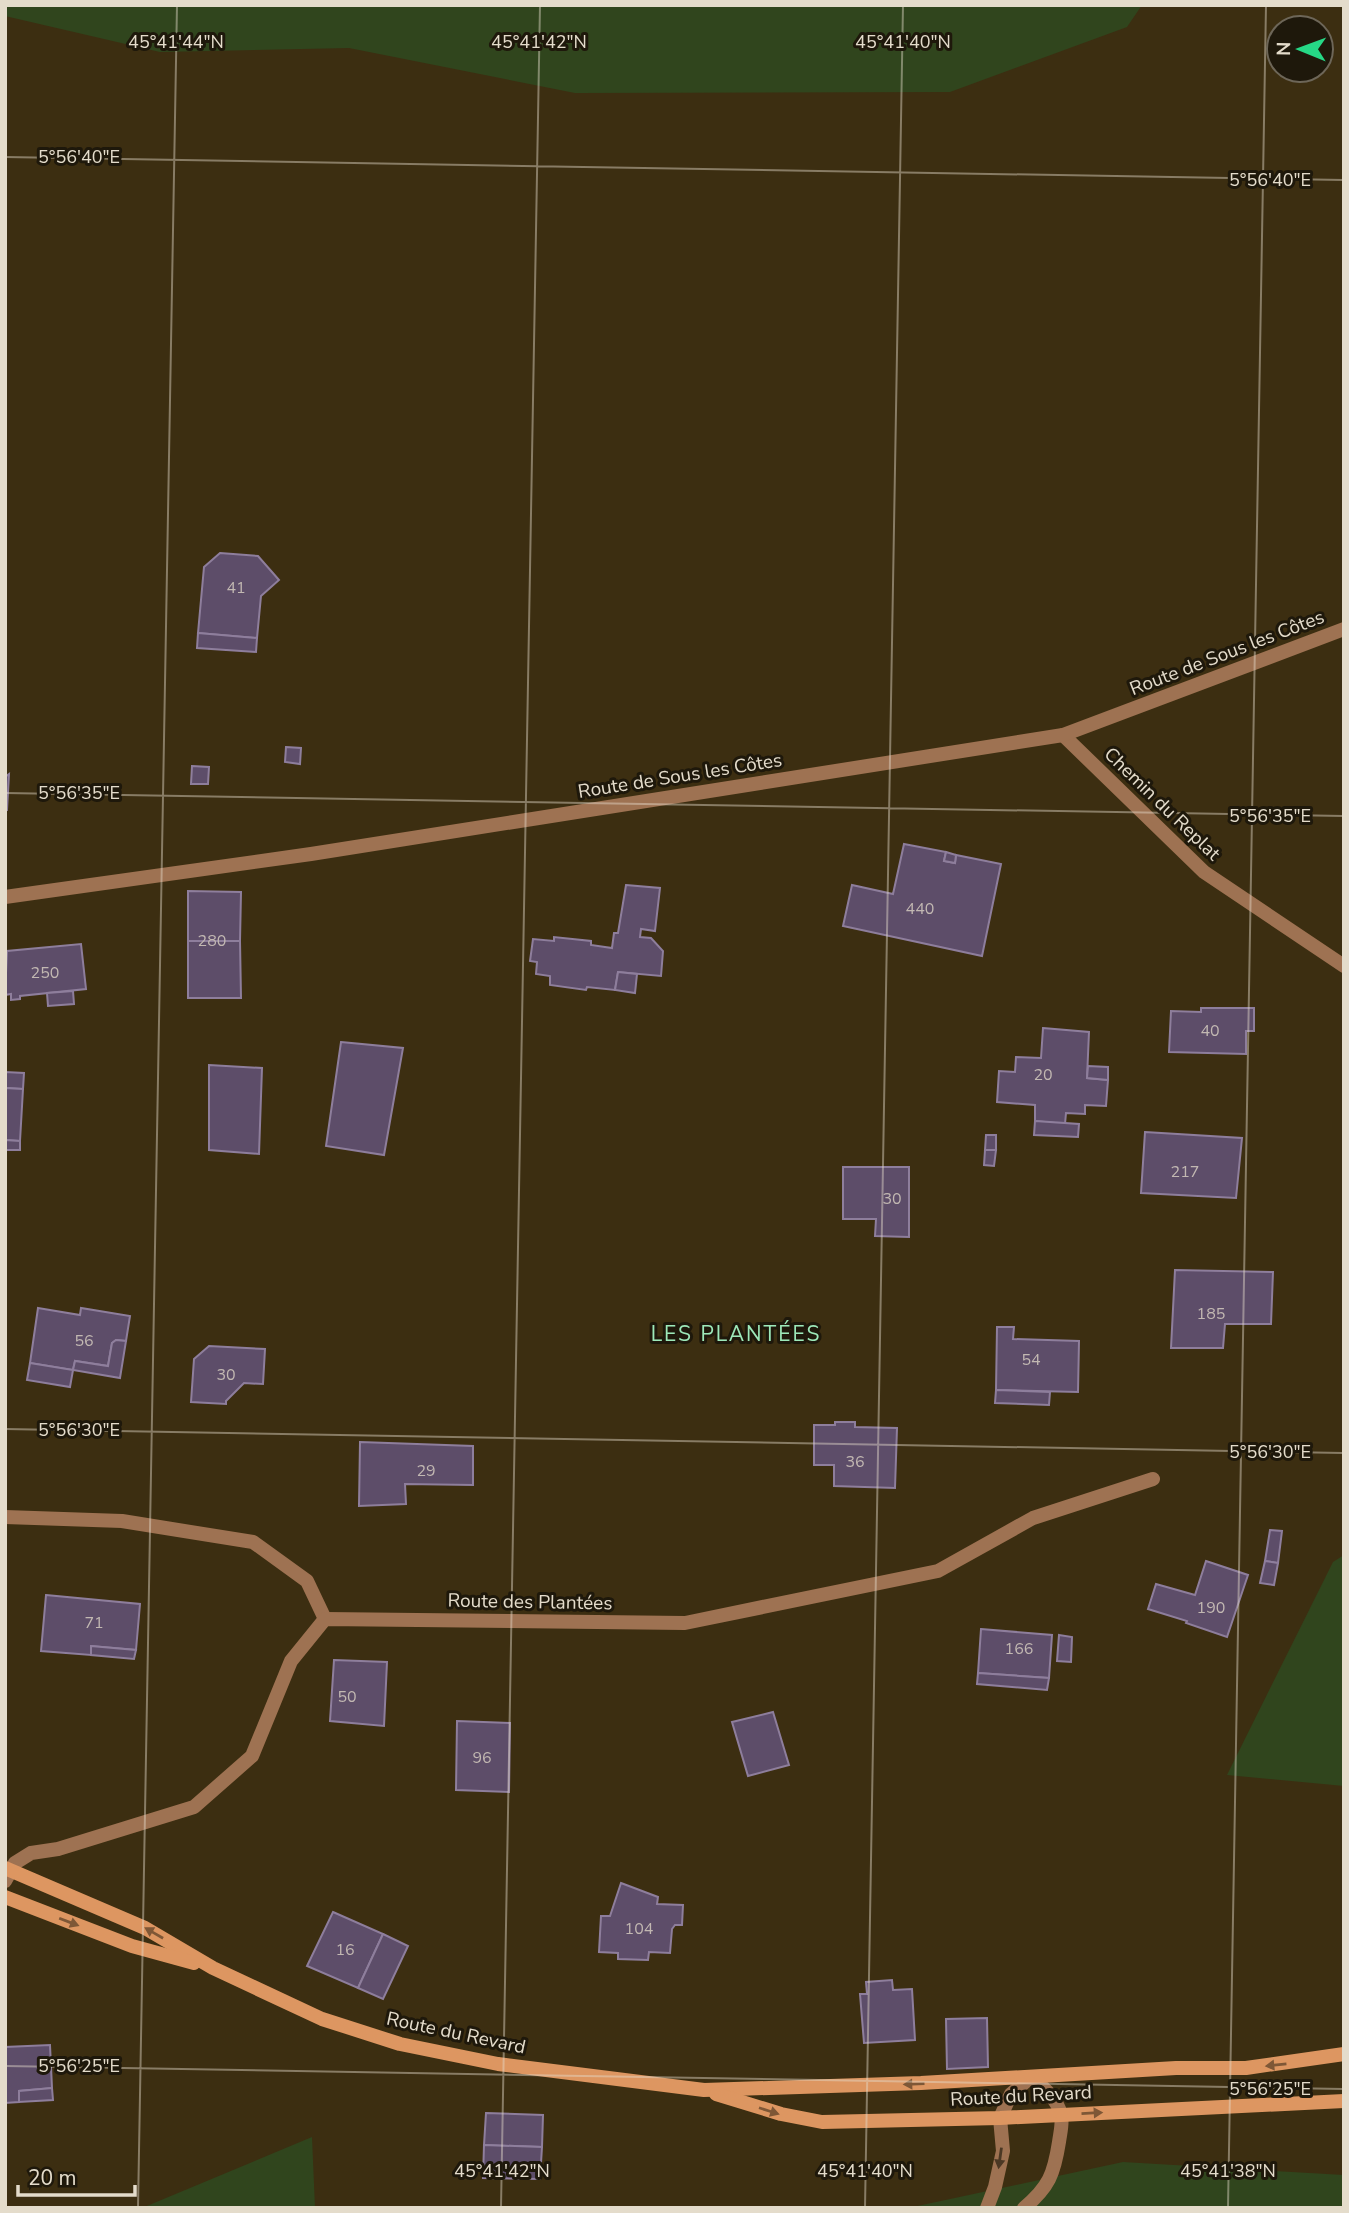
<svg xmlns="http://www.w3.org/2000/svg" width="1349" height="2213" viewBox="0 0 1349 2213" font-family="'Nunito Sans',sans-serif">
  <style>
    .green { fill: #30451d }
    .building { fill: #5d4d69; stroke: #8e7e9c; stroke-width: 2 }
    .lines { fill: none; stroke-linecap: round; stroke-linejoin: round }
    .service { stroke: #9e7252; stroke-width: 14 }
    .minor { stroke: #9e7252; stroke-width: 14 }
    .tertiary { stroke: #9e7252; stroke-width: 14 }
    .secondary { stroke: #dd9661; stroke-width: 14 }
    .oneway { fill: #7e5736 }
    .oneway2 { fill: #4b3824 }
    .ticks { fill: none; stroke: #e4dccb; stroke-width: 2; stroke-opacity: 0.45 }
    .labels { text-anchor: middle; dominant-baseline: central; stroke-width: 6; stroke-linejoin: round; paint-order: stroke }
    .number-label { font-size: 16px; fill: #c2b8b2 }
    .street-label { font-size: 19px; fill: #e4dccb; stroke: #1e180b }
    .neighbourhood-label { font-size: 21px; letter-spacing: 2px; fill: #9de9b9; stroke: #1e180b }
    .ticks-label { font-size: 18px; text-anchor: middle; fill: #e4dccb; stroke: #1e180b; stroke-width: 6; stroke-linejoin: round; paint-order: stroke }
  </style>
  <rect width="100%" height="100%" fill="#3c2e11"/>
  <g class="green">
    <path d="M5 5H1142L1127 27 950 92 575 93 349 48 160 52 5 16Z"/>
    <path d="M1344 1555V1786L1227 1775 1333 1562Z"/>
    <path d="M312 2137 315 2208H142Z"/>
    <path d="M1123 2162 1344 2175V2208H908Z"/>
  </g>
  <g class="building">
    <path d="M220 553 258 556 279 580 261 596 257 638 198 633 204 567Z"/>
    <path d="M198 633 257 638 256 652 197 648Z"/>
    <path d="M286 747 301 748 300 764 285 762Z"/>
    <path d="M192 766 209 767 208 784H191Z"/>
    <path d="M9 774 7 810H5V777Z"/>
    <path d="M904 844 946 852 944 861 955 863 956 855 1001 864 982 956 843 926 852 885 893 894Z"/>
    <path d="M946 852 956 855 955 863 944 861Z"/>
    <path d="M626 885 660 888 655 931 641 929 640 937 651 938 663 951 661 976 618 972 615 990 587 987 586 990 550 985V976L536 974 537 962 530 961 533 939 554 941V937L591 941V945L612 948 614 933H618Z"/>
    <path d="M188 891 241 892 240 941H188Z"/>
    <path d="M188 941H240L241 998H188Z"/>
    <path d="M81 944 86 989 20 996V999L11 1000V994L5 995 7 951Z"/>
    <path d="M618 972 637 974 635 993 615 990Z"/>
    <path d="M73 991 74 1004 48 1006 47 993Z"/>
    <path d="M1201 1008H1254V1031H1246V1054L1169 1052 1171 1011 1201 1012Z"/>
    <path d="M1043 1028 1089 1032 1087 1078 1108 1080 1106 1106 1085 1105V1114L1066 1113 1065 1124 1035 1121V1105L997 1102 999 1071 1015 1072 1016 1057 1041 1058Z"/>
    <path d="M341 1042 403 1048 384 1155 326 1146Z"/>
    <path d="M209 1065 262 1068 259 1154 209 1150Z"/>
    <path d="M1088 1066 1108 1067V1080L1087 1078Z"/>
    <path d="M5 1072 24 1073 23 1089 5 1088Z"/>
    <path d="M5 1088 23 1089 20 1141 5 1140Z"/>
    <path d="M1035 1121 1079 1124 1078 1137 1034 1135Z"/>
    <path d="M1145 1132 1242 1138 1236 1198 1141 1193Z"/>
    <path d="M986 1135H996V1150H985Z"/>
    <path d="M5 1140 20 1141V1150H5Z"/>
    <path d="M985 1150H996L994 1166 984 1165Z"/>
    <path d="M843 1167H909V1237L875 1236 876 1219H843Z"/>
    <path d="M1175 1270 1273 1272 1271 1324H1225L1223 1348H1171Z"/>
    <path d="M38 1308 80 1315 81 1308 130 1316 126 1341 116 1340 112 1343 108 1366 75 1361 73 1370 30 1363Z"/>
    <path d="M997 1327H1014L1013 1339 1079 1341 1078 1392 996 1390Z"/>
    <path d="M116 1340 126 1341 120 1378 73 1370 75 1361 108 1366 112 1343Z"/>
    <path d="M209 1346 265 1349 263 1384 244 1383 226 1401V1404L191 1402 194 1359Z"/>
    <path d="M30 1363 73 1370 70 1387 27 1380Z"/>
    <path d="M996 1390 1050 1392 1049 1405 995 1403Z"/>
    <path d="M835 1422H855V1427L897 1428 895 1488 834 1486V1465H814V1425H835Z"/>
    <path d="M360 1442 473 1446V1485L405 1484 406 1504 359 1506Z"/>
    <path d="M1270 1530 1282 1531 1278 1563 1265 1561Z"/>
    <path d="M1206 1561 1248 1575 1227 1637 1186 1623 1187 1621 1148 1609 1156 1584 1195 1595Z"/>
    <path d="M1265 1561 1278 1563 1274 1585 1260 1583Z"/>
    <path d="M46 1595 140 1604 136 1650 91 1646V1655L41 1651Z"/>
    <path d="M981 1629 1052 1635 1049 1678 978 1673Z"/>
    <path d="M1059 1635 1072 1637 1071 1662 1057 1661Z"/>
    <path d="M91 1646 136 1650 134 1659 91 1655Z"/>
    <path d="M334 1660 387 1662 384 1726 330 1721Z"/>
    <path d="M978 1673 1049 1678 1047 1690 977 1684Z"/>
    <path d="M773 1712 789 1765 748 1776 732 1722Z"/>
    <path d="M457 1721 510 1723 509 1792 456 1790Z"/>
    <path d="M621 1883 658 1897 657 1904 683 1905 682 1925H675L672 1929 670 1953 649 1952 648 1960 618 1959V1953L599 1952 601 1916H610Z"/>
    <path d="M333 1912 383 1934 358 1988 307 1966Z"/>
    <path d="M383 1934 408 1946 383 1999 358 1988Z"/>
    <path d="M892 1980 893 1990 912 1989 915 2040 864 2043 860 1994H867L866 1982Z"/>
    <path d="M987 2018 988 2067 947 2069 946 2019Z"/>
    <path d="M50 2045 52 2088 19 2091V2102L5 2103V2047Z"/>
    <path d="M52 2088 53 2100 19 2102V2091Z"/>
    <path d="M486 2113 543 2115 542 2147 484 2145Z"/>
    <path d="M484 2145 542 2147 540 2179 483 2178Z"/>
  </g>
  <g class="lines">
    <path class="service" d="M1063 735 1204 872 1344 966"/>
    <g class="minor">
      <path d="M5 1517 122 1521 253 1542 307 1581 325 1619"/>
      <path d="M5 1881 15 1863 31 1853 58 1849 194 1807 252 1756 291 1661 325 1619 685 1623 938 1571 1033 1518 1153 1479"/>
    </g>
    <g class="tertiary">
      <path d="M5 897 311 854 1063 735 1344 629"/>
      <path d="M987 2208 995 2187 1003 2151 1000 2118 1011 2094 1031 2077C1043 2087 1057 2098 1061 2115 1063 2123 1060 2134 1059 2142 1054 2174 1049 2187 1024 2208"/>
    </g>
    <g class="secondary">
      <path d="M5 1868 145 1928 213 1968 322 2019 400 2044 498 2064 704 2090 921 2083 1176 2068H1246L1344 2054"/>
      <path d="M5 1897 132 1946 194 1963"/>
      <path d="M716 2094 781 2114 822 2122 1000 2118 1344 2101"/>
    </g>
  </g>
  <defs><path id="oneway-solid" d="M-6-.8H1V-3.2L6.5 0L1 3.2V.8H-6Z" transform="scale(1.75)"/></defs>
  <g class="oneway">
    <use href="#oneway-solid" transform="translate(69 1922) rotate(21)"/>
    <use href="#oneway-solid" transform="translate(154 1933) rotate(-150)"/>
    <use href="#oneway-solid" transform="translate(1276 2065) rotate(174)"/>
    <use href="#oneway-solid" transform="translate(914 2084) rotate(178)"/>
    <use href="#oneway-solid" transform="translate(769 2111) rotate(18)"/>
    <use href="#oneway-solid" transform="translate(1092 2113) rotate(-3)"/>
  </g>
  <use class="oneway2" href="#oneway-solid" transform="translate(1000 2158) rotate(98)"/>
  <path class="ticks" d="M5 157 1344 180M5 793 1344 816M5 1429 1344 1453M5 2066 1344 2089M138 2208 177 5M501 2208 540 5M865 2208 903 5M1228 2208 1266 5"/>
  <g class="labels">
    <g class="number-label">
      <text x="236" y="588">41</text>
      <text x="920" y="909">440</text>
      <text x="212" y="941">280</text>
      <text x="45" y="973">250</text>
      <text x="1210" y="1031">40</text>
      <text x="1043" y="1075">20</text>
      <text x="1185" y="1172">217</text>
      <text x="892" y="1199">30</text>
      <text x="1211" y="1314">185</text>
      <text x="84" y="1341">56</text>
      <text x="1031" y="1360">54</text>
      <text x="226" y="1375">30</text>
      <text x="855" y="1462">36</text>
      <text x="426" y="1471">29</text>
      <text x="1211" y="1608">190</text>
      <text x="94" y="1623">71</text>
      <text x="1019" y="1649">166</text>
      <text x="347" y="1697">50</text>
      <text x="482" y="1758">96</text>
      <text x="639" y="1929">104</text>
      <text x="345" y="1950">16</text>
    </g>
    <g class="street-label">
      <text transform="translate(1227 653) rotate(-21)">Route de Sous les Côtes</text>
      <text transform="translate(680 776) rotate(-9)">Route de Sous les Côtes</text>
      <text transform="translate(1162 804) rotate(44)">Chemin du Replat</text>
      <text transform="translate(530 1602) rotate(1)">Route des Plantées</text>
      <text transform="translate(456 2033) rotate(12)">Route du Revard</text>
      <text transform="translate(1021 2096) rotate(-3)">Route du Revard</text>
    </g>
    <g class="neighbourhood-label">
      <text x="736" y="1334">LES PLANTÉES</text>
    </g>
  </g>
  <g class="ticks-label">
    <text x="176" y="48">45°41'44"N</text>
    <text x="539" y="48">45°41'42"N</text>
    <text x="903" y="48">45°41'40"N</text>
    <text x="79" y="163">5°56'40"E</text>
    <text x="1270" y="186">5°56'40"E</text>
    <text x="79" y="799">5°56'35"E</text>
    <text x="1270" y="822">5°56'35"E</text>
    <text x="79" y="1436">5°56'30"E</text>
    <text x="1270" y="1458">5°56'30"E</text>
    <text x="79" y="2072">5°56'25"E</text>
    <text x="1270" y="2095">5°56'25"E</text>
    <text x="502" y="2177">45°41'42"N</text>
    <text x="865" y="2177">45°41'40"N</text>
    <text x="1228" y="2177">45°41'38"N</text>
  </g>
  <rect width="1349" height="2213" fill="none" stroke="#e4dccb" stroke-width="14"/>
  <g transform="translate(1300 49) rotate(271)"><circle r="33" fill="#1e180b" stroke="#6d6658" stroke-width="2"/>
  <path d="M0-5L12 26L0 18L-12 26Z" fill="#26d886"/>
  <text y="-10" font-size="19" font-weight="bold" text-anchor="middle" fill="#e4dccb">N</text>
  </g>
  <path d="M18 2185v10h117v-10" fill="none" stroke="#e4dccb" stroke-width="3.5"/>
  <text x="28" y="2185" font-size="21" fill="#e4dccb" stroke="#1e180b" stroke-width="5" paint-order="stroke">20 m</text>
</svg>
